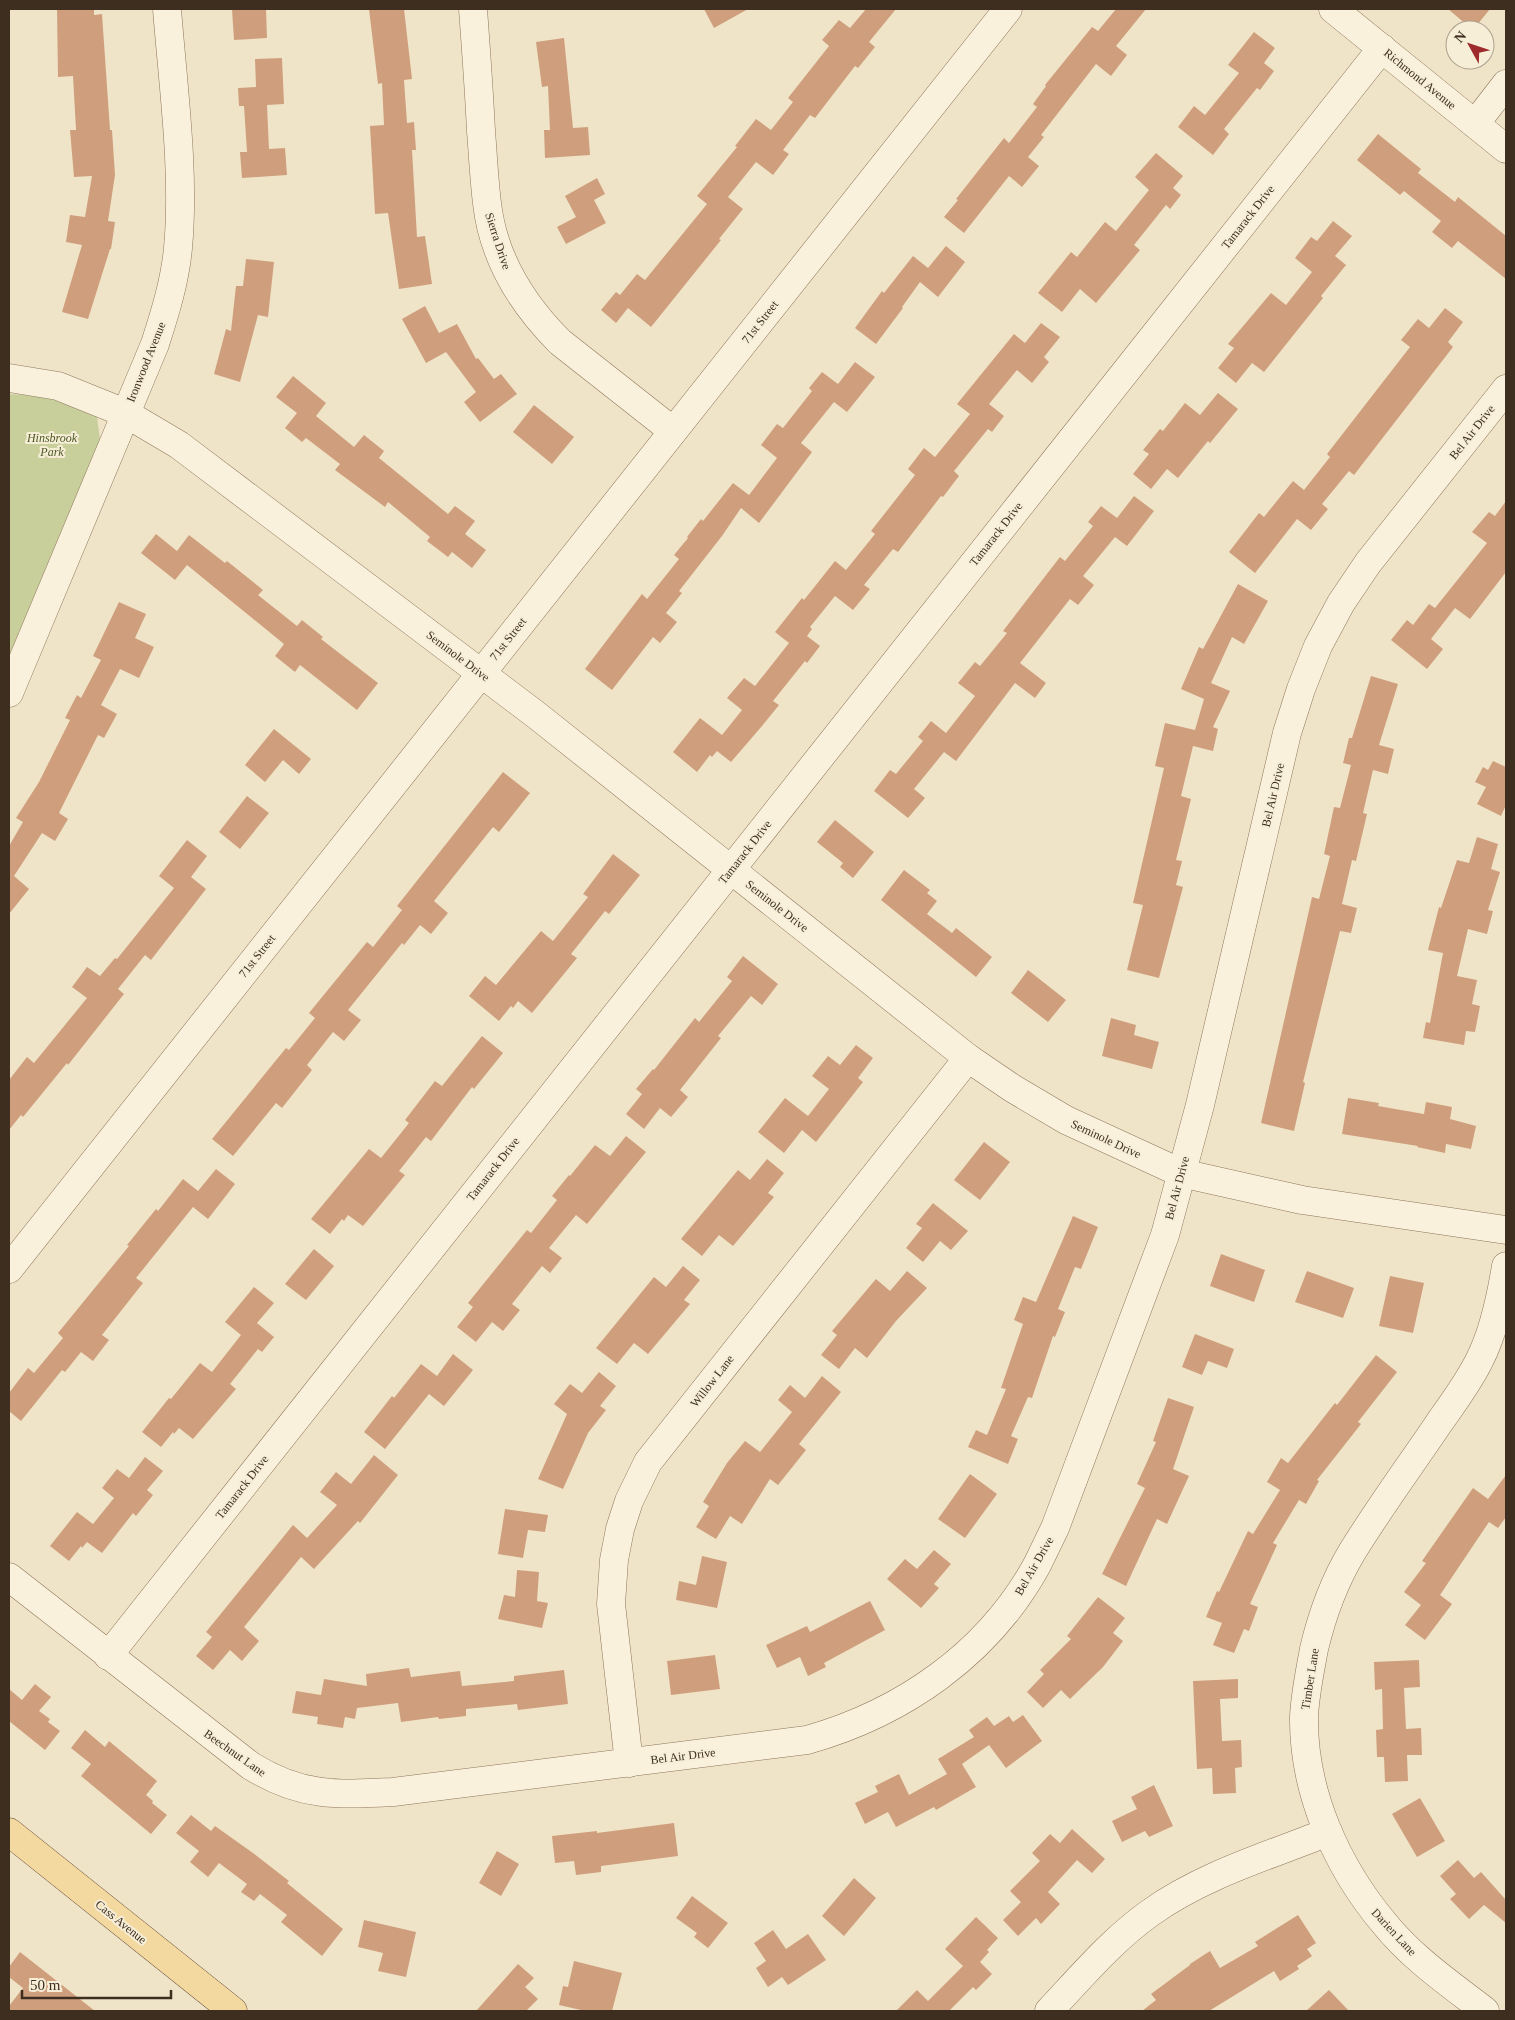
<svg xmlns="http://www.w3.org/2000/svg" width="1515" height="2020" viewBox="0 0 1515 2020" font-family="'Times New Roman',serif">
  <style>
    .green { fill: #c9cf9b }
    .building { fill: #cf9f7d }
    .lines { fill: none; stroke-linecap: round; stroke-linejoin: round }
    .minor-casing { stroke: #8d765c; stroke-width: 29 }
    .major-casing { stroke: #5b4430; stroke-width: 29 }
    .minor { stroke: #faf1dc; stroke-width: 28 }
    .major { stroke: #f3d9a0; stroke-width: 28 }
    .labels { text-anchor: middle; dominant-baseline: central; stroke-width: 4; stroke-linejoin: round; paint-order: stroke }
    .street-label { font-size: 12px; fill: #3d2e20; stroke: #f7eed8 }
    .park-label { font-size: 12px; font-style: italic; fill: #4d5a26; stroke: #f7eed8 }
  </style>
  <rect width="100%" height="100%" fill="#f0e4c8"/>
  <path class="green" d="M9 394C42 395 68 402 97 417L100 439 9 660Z"/>
  <g class="building">
    <path d="M57 9H94V15L102 14 110 130H112L115 175 108 221 115 222 111 249H110L88 319 62 312 82 245 66 242 70 215 85 217 92 176 74 177 70 130H76L73 76 58 77Z"/>
    <path d="M232 9H266L267 38 234 40Z"/>
    <path d="M369 9H404L412 79 404 80 407 123 414 122 416 150H412L417 237 425 236 432 284 399 289 388 213 375 214 370 126 384 125 382 83 378 84Z"/>
    <path d="M704 9H748L714 28Z"/>
    <path d="M866 9H896L869 42 875 47 858 68 855 66 815 118 810 115 783 150 789 154 773 175 756 162 728 197 743 209 719 239 721 240 651 327 628 308 616 323 601 310 616 292 620 295 637 274 645 280 707 204 697 196 737 147 735 146 756 119 771 130 793 102 788 98 829 46 822 40 839 20 850 28Z"/>
    <path d="M1116 9H1146L1116 46 1127 55 1111 76 1096 64 1041 135 1044 137 1028 157 1039 166 1022 187 1009 176 964 233 944 217 958 200 956 199 1004 138 1009 143 1037 107 1033 104 1046 86 1045 85 1092 27 1098 31Z"/>
    <path d="M1448 9H1490L1473 30Z"/>
    <path d="M1254 32 1275 48 1264 63 1274 71 1260 90 1257 88 1224 129 1229 134 1213 155 1178 127 1194 106 1205 115 1239 73 1228 65Z"/>
    <path d="M564 38 573 128 588 127 590 155 545 158 544 130H550L548 86 542 87 536 42Z"/>
    <path d="M282 58 284 104 267 105 269 149 285 148 287 175 242 178 240 152H247L244 106H239L238 88 256 87 255 59Z"/>
    <path d="M1378 134 1421 169 1418 173 1455 202 1458 197 1506 236V279L1458 241 1452 248 1432 232 1441 221 1404 191 1400 195 1357 160Z"/>
    <path d="M1156 153 1183 176 1173 188 1181 195 1170 209 1166 205 1134 245 1140 250 1096 303 1080 289 1062 312 1038 293 1071 252 1077 257 1105 222 1116 231 1149 190 1135 177Z"/>
    <path d="M597 178 605 194 594 200 606 223 566 244 557 227 576 217 565 196Z"/>
    <path d="M1333 221 1352 236 1335 256 1346 265 1321 296 1323 298 1264 372 1252 363 1236 383 1218 368 1234 348 1228 344 1271 293 1286 305 1312 272 1295 258 1311 237 1317 241Z"/>
    <path d="M946 246 965 262 938 297 920 282 902 307 903 308 876 344 855 328 882 291 884 293 913 256 928 268Z"/>
    <path d="M246 259 274 262 268 317 258 315 240 382 214 374 226 329 231 331 236 286H243Z"/>
    <path d="M425 306 439 333 457 324 476 359 478 358 494 379 501 374 517 394 480 422 464 402 476 392 446 352 426 363 402 319Z"/>
    <path d="M1445 308 1463 322 1448 342 1453 347 1354 475 1349 471 1322 504 1328 509 1311 530 1297 519 1255 573 1229 552 1259 513 1264 517 1293 481 1304 490 1330 457 1327 454 1410 347 1401 340 1418 319 1429 328Z"/>
    <path d="M1041 323 1060 337 1044 357 1049 362 1032 383 1017 370 989 404 1004 416 992 432 988 429 954 471 959 476 943 497 941 496 898 552 893 549 864 585 870 589 853 610 835 596 810 627 812 629 807 636 820 646 807 663 805 661 773 701 779 705 762 726 731 762 717 751 712 757 710 755 697 772 673 752 700 718 722 735 742 710 727 698 744 678 755 686 789 643 775 632 802 598 804 600 835 561 846 570 875 534 871 531 915 475 908 469 924 448 935 457 970 414 957 404 1014 334 1025 343Z"/>
    <path d="M855 362 875 377 847 412 834 402 801 443 812 452 759 523 741 508 722 536 679 591 682 593 666 613 677 622 660 643 653 637 612 690 585 669 642 594 647 599 679 559 674 555 688 538 687 537 701 519 703 521 733 483 749 495 777 458 761 445 777 424 783 428 812 391 809 388 822 372 838 384Z"/>
    <path d="M293 376 326 403 316 416 354 447 364 435 384 451 379 458 448 514 455 506 475 521 465 534 486 550 472 568 452 552 448 557 427 541 430 537 388 502 385 507 335 470 340 464 306 438 302 442 285 428 297 413 276 397Z"/>
    <path d="M1218 393 1238 409 1210 443 1208 441 1178 478 1167 469 1151 489 1133 474 1149 454 1143 450 1160 429 1163 431 1185 403 1200 415Z"/>
    <path d="M534 405 574 437 552 464 513 432Z"/>
    <path d="M1134 496 1154 511 1127 546 1115 537 1083 576 1094 585 1078 605 1070 599 1020 663 1046 683 1035 698 1015 683 956 761 944 752 914 789 925 798 908 818 874 791 890 770 896 774 923 741 918 737 931 721 946 733 975 696 958 683 975 662 980 666 1007 633 1003 631 1060 557 1065 561 1093 526 1088 522 1101 506 1117 518Z"/>
    <path d="M1506 501V572L1470 619 1455 608 1431 639 1443 649 1427 669 1391 640 1407 620 1413 625 1429 604 1435 608 1487 543 1472 532 1489 512 1495 516Z"/>
    <path d="M156 534 177 551 189 535 225 563 227 561 263 590 258 595 297 626 302 620 323 637 321 639 378 683 357 710 300 665 295 672 275 656 284 644 187 565 175 580 141 553Z"/>
    <path d="M1238 584 1268 601 1244 644 1232 637 1211 683 1230 691 1213 727 1218 729 1213 751 1193 746 1181 796 1191 799 1176 860 1182 861 1176 885 1183 887 1159 978 1127 970 1143 905 1133 903 1164 768 1155 766 1165 723 1195 730 1204 699 1181 689 1199 647 1203 649Z"/>
    <path d="M119 602 146 614 135 638 154 647 139 678 120 669 101 705 117 714 104 738 98 735 59 813 68 819 55 841 42 833 14 876 29 889 9 914V846L23 822 16 818 39 782 70 720 65 718 77 695 81 698 101 660 93 656Z"/>
    <path d="M1371 676 1398 684 1379 745 1394 749 1388 774 1373 770 1363 813 1367 814 1356 861 1352 860 1342 904 1357 908 1351 933 1340 931 1303 1082 1305 1083 1294 1131 1261 1123 1312 897 1319 899 1330 856 1324 854 1334 807 1340 808 1351 765 1343 763 1349 738H1352Z"/>
    <path d="M274 729 311 759 299 774 283 760 265 782 245 765Z"/>
    <path d="M1493 761 1506 767V805L1501 816 1477 804 1486 787 1475 782 1483 767 1488 770Z"/>
    <path d="M503 772 530 793 499 832 493 827 434 901 448 913 431 934 420 925 404 945 402 943 348 1010 361 1020 344 1041 333 1032 307 1065 312 1070 282 1108 276 1103 233 1156 212 1139 286 1048 289 1050 315 1018 309 1013 367 942 373 947 402 910 397 906Z"/>
    <path d="M247 796 269 813 240 849 219 832Z"/>
    <path d="M835 820 874 852 853 878 840 867 843 863 817 842Z"/>
    <path d="M1477 837 1498 844 1491 869 1500 872 1488 910 1493 911 1487 934 1468 929 1457 976 1477 980 1472 1004 1480 1006 1475 1032 1466 1031 1464 1045 1423 1038 1426 1022 1430 1023 1443 953 1428 950 1439 907 1441 908 1457 860 1469 863Z"/>
    <path d="M187 840 207 856 191 877 206 889 151 960 145 955 118 989 124 994 68 1065 67 1063 23 1117 21 1115 9 1130V1080L27 1057 34 1063 87 998 72 987 87 967 100 976 115 958 117 959 174 888 159 876Z"/>
    <path d="M613 854 640 875 609 914 605 911 571 954 577 958 532 1013 518 1001 513 1008 511 1006 499 1021 469 996 485 976 496 985 541 931 553 941 588 897 583 894Z"/>
    <path d="M904 870 930 890 927 893 937 901 927 914 952 933 956 928 992 957 976 977 881 900Z"/>
    <path d="M743 956 778 984 762 1005 751 996 718 1036 721 1038 680 1090 688 1097 671 1117 660 1108 644 1129 626 1114 642 1094 636 1089 653 1069 654 1070 695 1018 699 1022 732 981 727 977Z"/>
    <path d="M1028 970 1066 1000 1048 1022 1011 993Z"/>
    <path d="M1111 1018 1136 1025 1134 1035 1159 1042 1152 1069 1102 1056Z"/>
    <path d="M482 1036 503 1053 474 1089 472 1087 431 1141 426 1137 399 1171 405 1175 363 1226 348 1215 344 1221 342 1219 330 1234 311 1219 369 1149 381 1158 409 1123 405 1120 435 1081 442 1086Z"/>
    <path d="M856 1045 873 1058 858 1078 863 1082 816 1142 802 1130 784 1153 758 1132 785 1098 808 1116 829 1089 812 1076 828 1056 840 1065Z"/>
    <path d="M1348 1098 1379 1103 1378 1106 1424 1114 1426 1102 1452 1107 1450 1119 1476 1126 1471 1149 1446 1144 1445 1153 1417 1147 1418 1146 1342 1134Z"/>
    <path d="M626 1136 646 1152 587 1224 576 1215 549 1248 562 1258 550 1273 542 1266 512 1304 520 1310 503 1331 492 1322 476 1342 457 1327 473 1307 468 1303 527 1230 531 1233 557 1200 552 1196 569 1175 570 1176 595 1145 610 1156Z"/>
    <path d="M984 1142 1010 1162 980 1200 954 1180Z"/>
    <path d="M767 1159 784 1173 768 1193 774 1197 733 1246 719 1235 702 1256 681 1239 738 1170 750 1180Z"/>
    <path d="M216 1169 235 1184 208 1219 193 1207 136 1278 143 1283 102 1335 109 1340 93 1361 81 1352 65 1372 62 1370 21 1421 9 1411V1393L28 1368 34 1373 63 1338 58 1333 129 1246 127 1245 156 1209 158 1211 183 1179 198 1191Z"/>
    <path d="M933 1203 968 1231 951 1250 940 1241 923 1262 906 1248 922 1228 916 1224Z"/>
    <path d="M1073 1216 1098 1227 1081 1269 1075 1267 1058 1309 1065 1312 1055 1337 1053 1336 1032 1398 1028 1397 1011 1436 1018 1439 1008 1464 968 1447 976 1430 987 1435 1006 1389 1001 1388 1023 1324 1014 1320 1023 1297 1036 1302Z"/>
    <path d="M314 1249 334 1266 306 1300 285 1284Z"/>
    <path d="M1221 1254 1265 1270 1254 1302 1210 1286Z"/>
    <path d="M683 1266 700 1280 684 1300 690 1304 648 1354 634 1343 617 1364 596 1348 654 1277 666 1287Z"/>
    <path d="M907 1271 927 1288 896 1321 867 1358 855 1348 839 1369 821 1355 837 1335 832 1331 876 1279 890 1291Z"/>
    <path d="M1307 1271 1354 1288 1343 1318 1295 1302Z"/>
    <path d="M1390 1276 1424 1283 1413 1333 1379 1326Z"/>
    <path d="M254 1287 274 1303 257 1323 274 1337 262 1352 258 1349 230 1384 236 1389 193 1439 179 1428 174 1434 173 1432 161 1447 142 1432 169 1398 171 1399 200 1363 212 1372 241 1335 225 1322Z"/>
    <path d="M1195 1334 1234 1349 1227 1368 1208 1361 1202 1375 1182 1367Z"/>
    <path d="M453 1354 473 1370 444 1406 429 1394 385 1449 364 1432 392 1396 394 1398 421 1364 437 1376Z"/>
    <path d="M1376 1355 1397 1372 1358 1422 1361 1424 1317 1480 1319 1481 1306 1504 1299 1500 1273 1543 1277 1545 1250 1604 1258 1607 1249 1631 1244 1629 1234 1653 1213 1645 1222 1623 1206 1617 1217 1591 1219 1592 1248 1531 1253 1534 1280 1490 1267 1482 1281 1458 1288 1463 1335 1403 1337 1405Z"/>
    <path d="M599 1372 616 1386 600 1406 606 1410 588 1433 563 1489 538 1479 567 1414 554 1404 570 1384 582 1393Z"/>
    <path d="M822 1376 841 1392 799 1444 806 1450 778 1485 770 1479 742 1524 730 1516 716 1539 696 1527 709 1506 703 1502 727 1463 745 1441 760 1452 792 1412 778 1400 790 1385 805 1398Z"/>
    <path d="M1168 1398 1194 1407 1173 1469 1189 1476 1167 1524 1157 1519 1126 1586 1102 1574 1145 1488 1137 1484 1156 1442 1153 1441Z"/>
    <path d="M374 1455 398 1475 360 1523 358 1521 314 1569 301 1557 244 1627 259 1641 242 1661 230 1650 213 1670 196 1656 212 1637 206 1632 293 1525 307 1538 337 1505 320 1492 336 1472 351 1484Z"/>
    <path d="M145 1457 163 1471 147 1490 153 1495 136 1516 133 1513 102 1553 87 1542 82 1548 81 1546 69 1561 50 1546 77 1512 93 1524 114 1498 102 1488 117 1469 129 1478Z"/>
    <path d="M970 1474 997 1494 965 1538 938 1519Z"/>
    <path d="M1506 1475V1517L1498 1528 1489 1522 1440 1595 1452 1604 1425 1640 1405 1625 1421 1605 1404 1592 1426 1563 1422 1561 1473 1488 1488 1499Z"/>
    <path d="M505 1509 548 1515 545 1532 528 1530 523 1558 498 1554Z"/>
    <path d="M934 1550 951 1564 934 1584 939 1588 921 1608 887 1579 905 1559 917 1569Z"/>
    <path d="M702 1556 727 1562 717 1608 676 1600 679 1581 696 1585Z"/>
    <path d="M517 1570 539 1572 537 1601 548 1603 542 1628 498 1619 504 1595 515 1597Z"/>
    <path d="M1098 1597 1125 1618 1113 1633 1123 1641 1103 1667 1070 1699 1061 1690 1043 1708 1027 1692 1044 1674 1040 1670 1071 1639 1067 1636Z"/>
    <path d="M870 1601 885 1630 824 1663 826 1667 808 1676 800 1657 777 1668 766 1645 807 1626 810 1632Z"/>
    <path d="M715 1655 720 1689 671 1695 667 1661Z"/>
    <path d="M1419 1660 1420 1687 1404 1688 1406 1729 1421 1728 1422 1755H1407L1408 1781 1385 1782 1384 1757H1377L1376 1730 1383 1729 1382 1689 1375 1690 1374 1662Z"/>
    <path d="M409 1668 411 1677 460 1671 462 1686 514 1681V1676L564 1670 568 1704 518 1710 517 1704 466 1709V1716L439 1719 438 1717 401 1722 398 1703 357 1708 355 1719 345 1717 343 1728 317 1724 318 1717 292 1713 296 1691 321 1695 324 1679 367 1686 366 1674Z"/>
    <path d="M1238 1679V1698L1220 1699 1222 1741 1241 1740 1242 1767 1235 1768 1236 1793 1213 1794 1212 1768 1197 1769 1193 1681Z"/>
    <path d="M35 1684 51 1697 39 1711 50 1719 48 1722 60 1731 45 1750 9 1721V1689L22 1700Z"/>
    <path d="M1023 1715 1042 1741 1006 1768 989 1745 962 1764 976 1787 936 1810 934 1807 896 1827 888 1812 865 1824 855 1803 878 1792 875 1786 899 1774 909 1795 947 1774 938 1759 974 1737 969 1730 987 1717 994 1726 1009 1716 1013 1722Z"/>
    <path d="M85 1730 105 1747 109 1741 157 1781 146 1795 153 1801 152 1803 167 1815 151 1834 81 1776 91 1764 71 1748Z"/>
    <path d="M1154 1785 1173 1826 1149 1837 1145 1831 1122 1842 1112 1821 1137 1809 1131 1797Z"/>
    <path d="M1420 1798 1445 1841 1417 1857 1392 1814Z"/>
    <path d="M191 1815 211 1831 215 1826 253 1853 289 1881 287 1883 343 1929 322 1956 281 1922 287 1915 260 1894 254 1901 241 1892 247 1884 219 1863 208 1877 190 1862 199 1851 176 1833Z"/>
    <path d="M674 1823 678 1856 601 1866V1872L576 1875 574 1861 555 1863 552 1836 597 1831V1833Z"/>
    <path d="M1072 1829 1105 1859 1092 1873 1077 1860 1048 1892 1060 1904 1041 1924 1036 1918 1018 1936 1003 1920 1021 1902 1010 1891 1040 1861 1032 1853 1050 1834 1060 1843Z"/>
    <path d="M497 1851 519 1864 501 1896 479 1883Z"/>
    <path d="M1458 1860 1474 1878 1481 1872 1506 1900V1923L1484 1905 1469 1919 1450 1899 1456 1894 1440 1876Z"/>
    <path d="M854 1878 876 1898 844 1936 822 1916Z"/>
    <path d="M692 1896 728 1923 708 1948 694 1937 697 1933 676 1918Z"/>
    <path d="M1298 1915 1316 1943 1307 1949 1312 1956 1297 1966 1299 1969 1280 1981 1274 1971 1209 2011H1142L1156 2000 1151 1994 1190 1965V1964L1210 1951 1220 1968 1258 1946 1255 1942Z"/>
    <path d="M976 1917 998 1938 987 1950 989 1952 980 1962 992 1974 976 1990 973 1987 949 2011H896L917 1990 928 2001 963 1966 945 1949Z"/>
    <path d="M364 1920 416 1932 406 1977 378 1971 383 1953 358 1947Z"/>
    <path d="M773 1930 786 1949 808 1934 826 1960 788 1985 782 1977 768 1987 756 1968 766 1961 754 1943Z"/>
    <path d="M20 1952 95 2011H9V2006L23 1988 9 1977V1967Z"/>
    <path d="M574 1961 622 1973 612 2011H585L559 2005 563 1986 568 1987Z"/>
    <path d="M518 1964 534 1978 525 1987 538 1999 526 2011H476Z"/>
    <path d="M1329 1990 1349 2011H1306Z"/>
  </g>
  <g class="lines">
    <g class="minor-casing">
      <g id="minor">
        <path d="M473 9C476 49 479 90 481 131 483 155 484 179 487 203 493 257 522 304 560 342L673 431"/>
        <path d="M1333 9 1506 149"/>
        <path d="M1475 124 1506 84"/>
        <path d="M9 378 58 386 125 413 179 445 535 714 968 1058 1012 1088 1066 1120 1181 1173 1302 1200 1506 1230"/>
        <path d="M9 693 155 344C165 313 175 281 178 248 185 173 173 85 167 9"/>
        <path d="M9 1269 1008 9"/>
        <path d="M9 1577 251 1766C301 1797 336 1795 393 1792L807 1740C903 1713 988 1654 1037 1565 1043 1553 1049 1540 1055 1528L1165 1235 1200 1105 1287 733 1301 689 1318 646 1341 603 1368 563 1506 389"/>
        <path d="M108 1656 1382 48"/>
        <path d="M629 1763 611 1604 614 1560 620 1529 629 1501 648 1462 968 1058"/>
        <path d="M1049 2011C1081 1977 1112 1940 1150 1913 1203 1875 1268 1856 1328 1832"/>
        <path d="M1485 2011C1450 1984 1412 1958 1384 1923 1337 1867 1303 1792 1304 1717 1305 1694 1310 1671 1314 1649 1322 1615 1334 1582 1352 1552 1379 1508 1410 1466 1439 1423 1453 1403 1468 1383 1479 1361 1494 1332 1501 1297 1506 1266"/>
      </g>
    </g>
    <g class="major-casing">
      <path id="major" d="M9 1832 233 2011"/>
    </g>
    <use href="#minor" class="minor"/>
    <use href="#major" class="major"/>
  </g>
  <g class="labels">
    <g class="street-label">
      <text transform="translate(1420 79) rotate(39)">Richmond Avenue</text>
      <text transform="translate(1248 217) rotate(-52)">Tamarack Drive</text>
      <text transform="translate(498 241) rotate(72)">Sierra Drive</text>
      <text transform="translate(760 322) rotate(-52)">71st Street</text>
      <text transform="translate(146 362) rotate(-68)">Ironwood Avenue</text>
      <text transform="translate(1472 432) rotate(-52)">Bel Air Drive</text>
      <text transform="translate(996 534) rotate(-52)">Tamarack Drive</text>
      <text transform="translate(508 639) rotate(-52)">71st Street</text>
      <text transform="translate(458 656) rotate(37)">Seminole Drive</text>
      <text transform="translate(1273 795) rotate(-77)">Bel Air Drive</text>
      <text transform="translate(745 852) rotate(-52)">Tamarack Drive</text>
      <text transform="translate(777 906) rotate(38)">Seminole Drive</text>
      <text transform="translate(257 956) rotate(-52)">71st Street</text>
      <text transform="translate(1106 1139) rotate(25)">Seminole Drive</text>
      <text transform="translate(493 1169) rotate(-52)">Tamarack Drive</text>
      <text transform="translate(1177 1188) rotate(-75)">Bel Air Drive</text>
      <text transform="translate(712 1381) rotate(-52)">Willow Lane</text>
      <text transform="translate(242 1487) rotate(-52)">Tamarack Drive</text>
      <text transform="translate(1034 1566) rotate(-60)">Bel Air Drive</text>
      <text transform="translate(1310 1679) rotate(-81)">Timber Lane</text>
      <text transform="translate(235 1753) rotate(35)">Beechnut Lane</text>
      <text transform="translate(683 1756) rotate(-7)">Bel Air Drive</text>
      <text transform="translate(121 1922) rotate(39)">Cass Avenue</text>
      <text transform="translate(1394 1932) rotate(47)">Darien Lane</text>
    </g>
    <g class="park-label">
      <text x="52" y="438">Hinsbrook<tspan x="52" dy="14">Park</tspan></text>
    </g>
  </g>
  <rect width="1515" height="2020" fill="none" stroke="#3d2e20" stroke-width="20"/>
  <g transform="translate(1470 45) rotate(310)"><circle r="24" fill="#f7eed8" stroke="#ada18e"/>
  <path d="M0-4L9 19L0 12L-9 19Z" fill="#9e2a2b"/>
  <text y="-8" font-size="14" font-weight="bold" text-anchor="middle" fill="#3d2e20">N</text>
  </g>
  <path d="M22 1990v8h149v-8" fill="none" stroke="#3d2e20" stroke-width="2.5"/>
  <text x="30" y="1990" font-size="15" fill="#3d2e20" stroke="#f7eed8" stroke-width="4" paint-order="stroke">50 m</text>
</svg>
